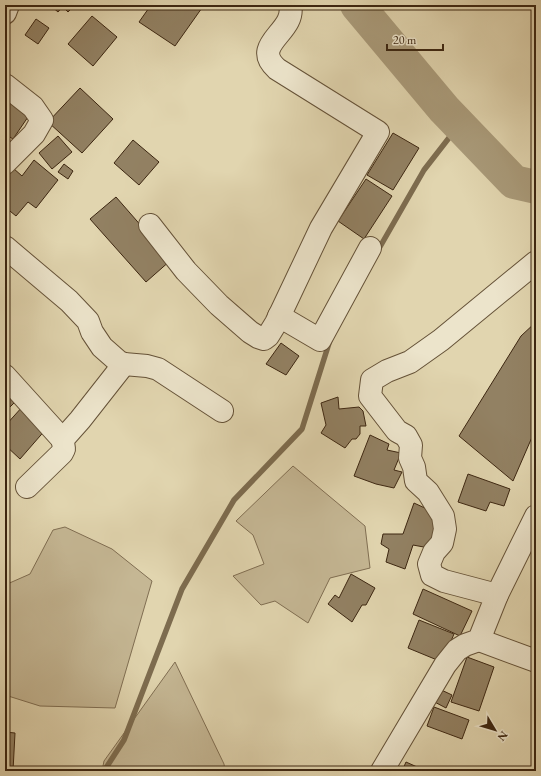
<svg xmlns="http://www.w3.org/2000/svg" width="541" height="776" viewBox="0 0 541 776" font-family="'EB Garamond',serif">
  <style>
    .green { fill: #c5b794; stroke: #806e52 }
    .lines { fill: none; stroke-linecap: round; stroke-linejoin: round }
    .stream { stroke: #7d6c4f; stroke-width: 5.5 }
    .river { stroke: #a99a79; stroke-width: 34 }
    .building { fill: #928163; stroke: #3c2611 }
    .minor-casing { stroke: #655238; stroke-width: 24 }
    .minor { stroke: #ece4cb; stroke-width: 22 }
  </style>
  <rect width="100%" height="100%" fill="#e1d5af"/>
  <filter id="stains"><feTurbulence type="fractalNoise" baseFrequency=".005" numOctaves="4"/><feColorMatrix values="0 0 0 0 .2 0 0 0 0 .09 0 0 0 0 .02 0 0 0 .5 -.17"/></filter>
  <radialGradient id="worn" r=".72"><stop offset=".6" stop-color="#630" stop-opacity="0"/><stop offset="1" stop-color="#630" stop-opacity=".3"/></radialGradient>
  <g class="green">
    <path d="M293 466 365 526 370 568 330 578 308 623 275 601 261 605 233 576 264 564 253 535 236 521Z"/>
    <path d="M65 527 112 549 152 581 115 708 40 706 5 695V585L30 574 53 530Z"/>
    <path d="M175 662 224 764 225 771H102L104 761Z"/>
  </g>
  <g class="lines">
    <g class="stream">
      <path d="M377 252 424 170 459 125"/>
      <path d="M104 771 124 740 182 589 234 500 302 429 330 340"/>
    </g>
    <path class="river" d="M357 5 444 109 514 182 536 187"/>
  </g>
  <g class="building">
    <path d="M50 5H64L58 12Z"/>
    <path d="M65 5H75L68 12 63 7Z"/>
    <path d="M151 5H204L175 46 139 22Z"/>
    <path d="M92 16 117 37 93 66 68 44Z"/>
    <path d="M36 19 49 28 38 44 25 35Z"/>
    <path d="M80 88 113 119 82 153 48 122Z"/>
    <path d="M5 96 30 114 13 139 5 134Z"/>
    <path d="M393 133 419 148 393 190 367 175Z"/>
    <path d="M58 136 72 152 52 169 39 153Z"/>
    <path d="M133 140 159 162 139 185 114 163Z"/>
    <path d="M34 160 58 180 36 208 28 202 16 216 5 207V178L13 168 22 176Z"/>
    <path d="M64 164 73 171 68 179 58 172Z"/>
    <path d="M366 179 392 196 364 239 338 221Z"/>
    <path d="M116 197 171 260 146 282 90 219Z"/>
    <path d="M536 322V428L513 481 459 436 521 336Z"/>
    <path d="M281 343 299 356 286 375 266 364Z"/>
    <path d="M5 387 18 399 5 412Z"/>
    <path d="M338 397 339 409 359 407 363 411 366 426H360V434L356 439H352L345 448 321 433 326 425 321 403Z"/>
    <path d="M23 406 47 428 20 459 5 445V426Z"/>
    <path d="M370 435 389 444 387 450 401 453 394 470 402 472 394 488 376 484 354 476Z"/>
    <path d="M468 474 510 489 504 506 490 502 486 511 458 502Z"/>
    <path d="M414 503 427 509 444 527 429 548 413 545 405 569 386 562 389 549 381 544 383 534H403Z"/>
    <path d="M351 574 375 588 366 605H362L352 622 328 604 335 595 339 598Z"/>
    <path d="M423 589 472 611 460 636 413 614Z"/>
    <path d="M419 620 454 634 442 662 408 648Z"/>
    <path d="M467 657 494 667 479 711 451 702Z"/>
    <path d="M435 687 452 695 446 708 429 699Z"/>
    <path d="M434 707 469 720 462 739 427 726Z"/>
    <path d="M5 732 15 733 13 771H5Z"/>
    <path d="M406 762 426 771H402Z"/>
  </g>
  <g class="lines">
    <g class="minor-casing">
      <g id="minor">
        <path d="M5 13 8 5"/>
        <path d="M5 85 33 107 42 120 34 134 5 163"/>
        <path d="M150 225 186 271 219 305 250 332 258 337 264 339 268 336 276 323 321 228 378 132 277 69C249 44 297 32 290 5"/>
        <path d="M5 247 69 301 88 321 92 332 102 347 119 362 124 364 147 366 158 369 222 411"/>
        <path d="M279 316 320 340 370 248"/>
        <path d="M5 376 63 440"/>
        <path d="M27 487 62 453 64 449 63 442 64 438 80 420 124 364"/>
        <path d="M497 595 444 581 432 575 429 564 434 552 442 543 445 529 443 516 428 492 416 481 414 467 410 458 411 445 406 436 397 431 370 396 372 380 387 371 410 362 441 340 536 262"/>
        <path d="M479 640 536 661"/>
        <path d="M382 771 445 665 457 650 465 645 479 640 497 595 536 516"/>
      </g>
    </g>
    <use href="#minor" class="minor"/>
  </g>
  <rect width="541" height="776" fill="none" stroke="#e1d5af" stroke-width="20"/>
  <rect x="6" y="6" width="529" height="764" fill="none" stroke="#3c2611" stroke-width="2"/>
  <rect x="10" y="10" width="521" height="756" fill="none" stroke="#3c2611"/>
  <g transform="translate(495 730) rotate(128)" stroke="#ece4cb" stroke-width="3" paint-order="stroke">
  <path d="M0-3L7 15L0 10L-7 15Z" fill="#3c2611"/>
  <text y="-6" font-size="11" font-weight="bold" text-anchor="middle" fill="#3c2611">N</text>
  </g>
  <path d="M387 44v6h56v-6" fill="none" stroke="#3c2611" stroke-width="2"/>
  <text x="393" y="44" font-size="12" fill="#3c2611" stroke="#ece4cb" stroke-width="3" paint-order="stroke">20 m</text>
  <rect width="100%" height="100%" filter="url(#stains)"/>
  <rect width="100%" height="100%" fill="url(#worn)"/>
</svg>
